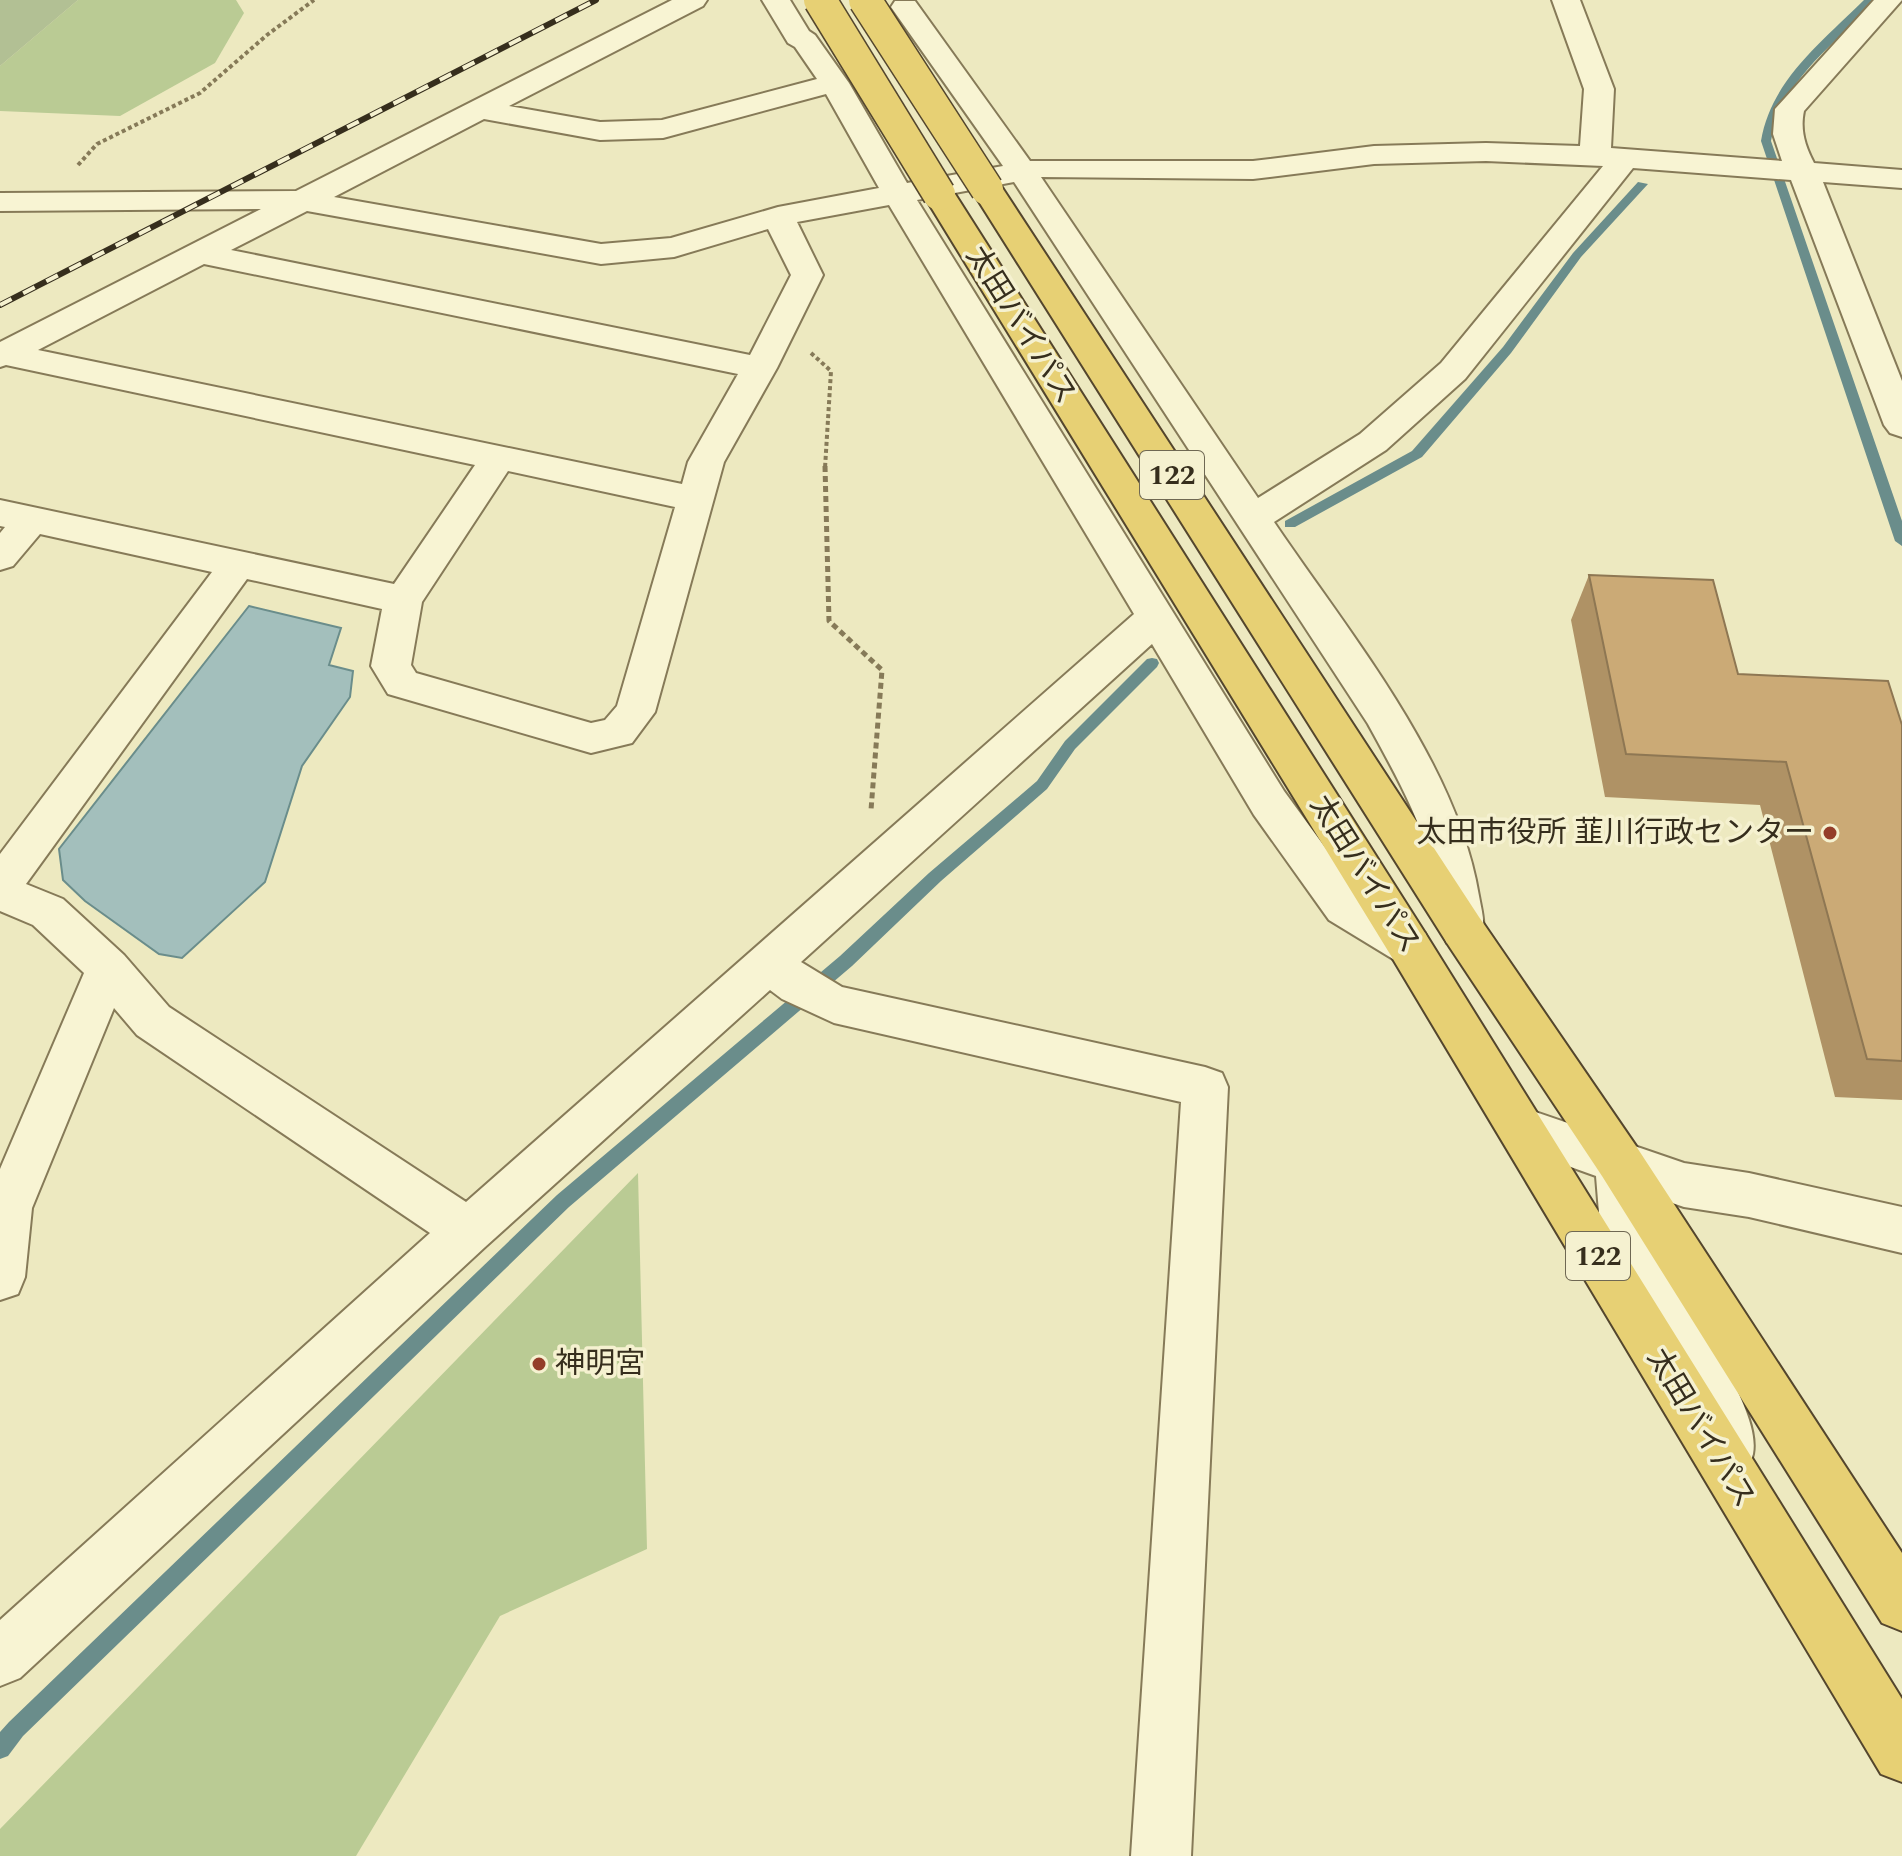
<svg xmlns="http://www.w3.org/2000/svg" width="1902" height="1856" viewBox="0 0 1902 1856" font-family="Spectral,'Noto Sans JP',serif">
  <style>
    .green { fill: #bacb94 }
    .cemetery { fill: #b2c094 }
    .water { fill: #a3bfbc; stroke: #6a8d8b; stroke-width: 2 }
    .lines { fill: none; stroke-linecap: round; stroke-linejoin: round }
    .stream { fill: #6a8d8b; fill-rule: evenodd }
    .minor-casing { stroke: #867a58; stroke-width: 4 }
    .trunk-casing { stroke: #54462d; stroke-width: 4 }
    .path-far1 { stroke: #867a58; stroke-width: 4; stroke-dasharray: 4 3; stroke-linecap: butt }
    .path { stroke: #867a58; stroke-width: 5; stroke-dasharray: 6 4; stroke-linecap: butt }
    .minor { fill: #f8f4d3; fill-rule: evenodd }
    .trunk { fill: #e7d074; fill-rule: evenodd }
    .rail-casing { stroke: #362e1d; stroke-width: 6 }
    .rail { stroke: #f5f1d0; stroke-width: 4; stroke-dasharray: 13; stroke-linecap: butt }
    .trunk-bridge-casing { stroke: #54462d; stroke-width: 35; stroke-linecap: butt }
    .trunk-bridge { stroke: #e7d074; stroke-width: 32 }
    .wall { fill: #af9265 }
    .building { fill: #cbaa76; stroke: #8e7753; stroke-width: 2 }
    .poi-dot { fill: #943d29; stroke: #f5f1d0; stroke-width: 3 }
    .labels { text-anchor: middle; dominant-baseline: central; stroke-width: 7; stroke-linejoin: round; paint-order: stroke }
    .shield { fill: #f5f1d0; stroke: #6f6853; stroke-width: 2 }
    .shield-label { font-size: 28px; font-weight: bold; fill: #362e1d }
    .street-label { font-size: 30px; fill: #362e1d; stroke: #f5f1d0 }
    .poi-label { font-size: 30px; fill: #362e1d; stroke: #f5f1d0; text-anchor: end }
  </style>
  <rect width="100%" height="100%" fill="#ede9c0"/>
  <g class="green">
    <path d="M78 0H236L244 13 215 63 120 116 0 111V66Z"/>
    <path d="M638 1173 647 1549 500 1616 356 1856H0V1829Z"/>
  </g>
  <path class="cemetery" d="M0 0H78L0 66Z"/>
  <path class="water" d="M249 606 341 628 329 665 353 671 350 697 302 766 265 882 182 958 159 954 85 901 63 880 59 849Z"/>
  <g class="lines">
    <g class="stream">
      <path d="M1864 0H1875C1836 45 1782 78 1771 141L1902 521V546L1895 541 1761 141C1771 80 1823 41 1864 0Z"/>
      <path d="M1638 182 1648 184 1581 257 1511 353 1422 457 1295 527H1285V521L1412 451 1503 347 1573 253Z"/>
      <path d="M1152 658 1157 659 1159 663 1157 667 1075 749 1047 789 941 881 852 966 569 1207 23 1736 8 1756 0 1759V1732L9 1722 557 1195 840 956 929 873 1037 781 1065 741 1147 659Z"/>
    </g>
    <g class="minor-casing">
      <g id="minor">
        <path d="M672 0H707L703 6 509 106 600 122 662 120 817 79 795 47 788 43 762 0H790L809 31 815 35 849 83 907 183 1003 166 891 7 895 1H915L1030 161H1253L1374 146 1486 143 1580 146 1584 89 1552 0H1580L1614 89 1611 148 1782 161 1773 134 1775 109 1874 0H1902L1804 111C1800 130 1805 146 1814 163L1902 170V188L1823 182 1902 381V437L1890 433 1884 425 1791 180 1633 168 1465 379 1386 450 1274 522C1349 633 1457 762 1479 896 1482 913 1487 927 1479 943L1463 948 1447 943C1434 917 1438 886 1430 858 1416 810 1392 768 1368 724L1014 182 917 200 1284 791 1359 894 1425 933 1431 946 1425 959 1409 964 1393 959 1329 920 1254 815 1152 644 801 962 842 987 1205 1067 1222 1073 1228 1087 1191 1856H1131L1181 1102 834 1023 782 999 770 990 485 1247 20 1678 0 1686V1620L430 1233 137 1035 114 1008 32 1208 25 1277 18 1294 0 1300V1169L84 973 33 925 0 911V854L212 572 40 534 13 566 0 570V533L5 527 0 526V500L394 584 475 465 6 365 0 367V342L261 209 0 211V193L296 191ZM826 94 879 188 778 207 671 238 601 244 334 197 484 119 600 140 663 138ZM1486 161 1603 166 1441 363 1360 434 1258 498 1041 177 1253 179 1374 164ZM889 205 1134 614 466 1202 169 1007 124 955 63 899 26 884 247 579 382 609 371 666 388 694 591 753 632 743 655 712 724 462 777 368 823 275 797 222ZM307 211 601 264 674 257 768 229 791 275 750 355 231 250ZM204 264 738 374 688 462 682 484 38 350ZM508 471 675 507 617 706 605 720 591 723 416 673 411 665 422 602Z"/>
        <path d="M1521 1107 1684 1163 1749 1173 1902 1207V1253L1749 1217 1684 1207 1646 1194 1652 1248 1727 1368C1737 1391 1758 1428 1753 1454 1752 1460 1748 1466 1746 1472L1727 1479 1708 1472 1687 1398 1622 1294 1602 1249 1596 1176 1504 1143 1497 1128 1504 1113Z"/>
      </g>
    </g>
    <g class="trunk-casing">
      <g id="trunk">
        <path d="M987 180 998 182 1003 189 1479 917 1636 1146 1902 1553V1631L1882 1623 1602 1176 1447 943 971 189 976 182Z"/>
        <path d="M939 185 950 187 955 194 1425 933 1902 1699V1782L1881 1774 1393 959 923 194 928 187Z"/>
      </g>
    </g>
    <g class="path-far1">
      <path d="M78 165 97 144 200 93 267 35 314 0"/>
      <path d="M811 353 831 371 825 468"/>
    </g>
    <path class="path" d="M825 466 829 621 882 670 871 810"/>
    <use href="#minor" class="minor"/>
    <use href="#trunk" class="trunk"/>
    <g class="rail-casing">
      <path id="rail" d="M0 305 596 0"/>
    </g>
    <use href="#rail" class="rail"/>
    <g class="trunk-bridge-casing">
      <g id="trunk-bridge">
        <path d="M820 0 939 194"/>
        <path d="M865 0 987 189"/>
      </g>
    </g>
    <use href="#trunk-bridge" class="trunk-bridge"/>
  </g>
  <path class="wall" d="M1589 575 1738 674 1902 725V1100L1835 1097 1760 805 1605 797 1571 620Z"/>
  <path class="building" d="M1589 575 1713 580 1738 674 1888 681 1902 725V1061L1867 1059 1786 762 1626 754Z"/>
  <g class="poi-dot">
    <circle cx="1830" cy="833" r="8"/>
    <circle cx="539" cy="1364" r="8"/>
  </g>
  <g class="labels">
    <g class="shield">
      <rect x="1140" y="451" width="64" height="48" rx="6"/>
      <rect x="1566" y="1232" width="64" height="48" rx="6"/>
    </g>
    <g class="shield-label">
      <text x="1172" y="475">122</text>
      <text x="1598" y="1256">122</text>
    </g>
    <g class="street-label">
      <text transform="translate(1021 325) rotate(58)">太田バイパス</text>
      <text transform="translate(1365 874) rotate(58)">太田バイパス</text>
      <text transform="translate(1701 1428) rotate(59)">太田バイパス</text>
    </g>
    <g class="poi-label">
      <text x="1814" y="833">太田市役所 韮川行政センター</text>
      <text x="555" y="1364" text-anchor="start">神明宮</text>
    </g>
  </g>
</svg>
